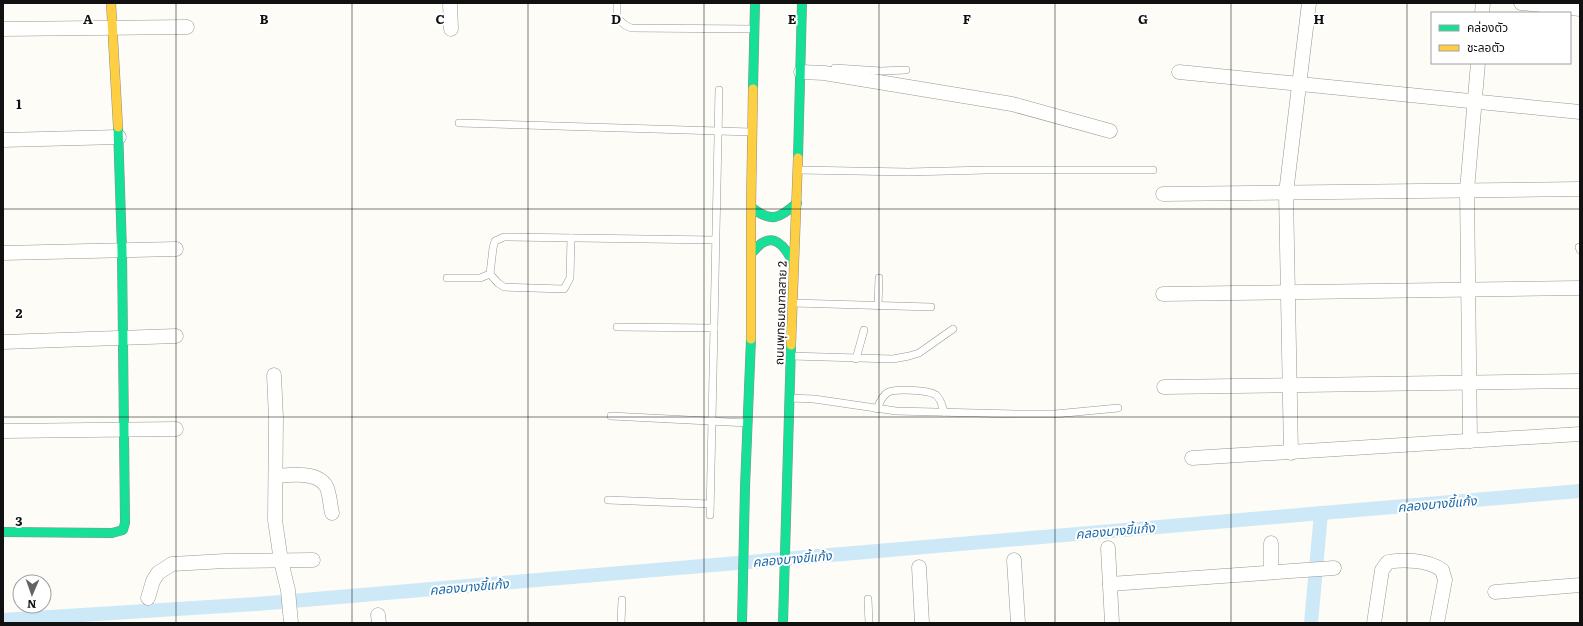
<svg xmlns="http://www.w3.org/2000/svg" width="1583" height="626" viewBox="0 0 1583 626" font-family="Literata,'Noto Sans Thai',serif">
  <style>
    .lines { fill: none; stroke-linecap: round; stroke-linejoin: round }
    .canal { stroke: #cde8f7; stroke-width: 14 }
    .lane-casing { stroke: #979795; stroke-width: 8 }
    .street-casing { stroke: #979795; stroke-width: 15 }
    .fast-casing { stroke: #8e8d8b; stroke-width: 10 }
    .slow-casing { stroke: #8e8d8b; stroke-width: 10 }
    .lane { stroke: #fffffe; stroke-width: 7 }
    .street { stroke: #fffffe; stroke-width: 14 }
    .fast { stroke: #16e098; stroke-width: 9 }
    .slow { stroke: #ffcf43; stroke-width: 9 }
    .grid { fill: none; stroke: #111; stroke-width: 1; stroke-opacity: 0.55 }
    .labels { text-anchor: middle; dominant-baseline: central; stroke-width: 4; stroke-linejoin: round; paint-order: stroke }
    .street-label { font-size: 12px; fill: #111; stroke: #fff }
    .water-label { font-size: 13px; font-style: italic; fill: #1768a6; stroke: #fff }
    .grid-label { font-size: 13px; text-anchor: middle; font-weight: bold; fill: #111; stroke: #fff; stroke-width: 4; stroke-linejoin: round; paint-order: stroke }
  </style>
  <rect width="100%" height="100%" fill="#fdfcf7"/>
  <g class="lines">
    <g class="canal">
      <path d="M3 620 257 604 1580 491"/>
      <path d="M1311 623 1321 513"/>
    </g>
    <g class="lane-casing">
      <g id="lane">
        <path d="M617 3V18L625 25 631 28 754 29"/>
        <path d="M835 68 881 71 906 70"/>
        <path d="M459 123 751 132"/>
        <path d="M799 170 908 172 987 170H1153"/>
        <path d="M1579 247 1580 250"/>
        <path d="M490 274 498 283 504 287 564 289 570 278 571 238"/>
        <path d="M447 278H480L490 274 493 248 495 241 504 237 715 240"/>
        <path d="M793 303 931 307"/>
        <path d="M878 306 879 278"/>
        <path d="M617 327 714 328"/>
        <path d="M791 356 893 359 909 356 919 353 953 329"/>
        <path d="M856 359 864 330"/>
        <path d="M790 398 814 399 896 411 1016 414H1055L1118 408"/>
        <path d="M877 409C879 404 882 396 887 393 894 388 929 390 936 395 941 399 942 406 944 412"/>
        <path d="M611 416 748 423"/>
        <path d="M608 500 710 504"/>
        <path d="M710 515 719 90"/>
        <path d="M868 599 869 623"/>
        <path d="M621 623 622 600"/>
      </g>
    </g>
    <g class="street-casing">
      <g id="street">
        <path d="M450 3 451 29"/>
        <path d="M1521 3 1580 9"/>
        <path d="M1482 13 1483 3"/>
        <path d="M3 29 187 27"/>
        <path d="M801 72 824 73 1012 104 1110 131"/>
        <path d="M1179 72 1580 112"/>
        <path d="M3 140 119 137"/>
        <path d="M1163 194 1580 189"/>
        <path d="M3 253 176 249"/>
        <path d="M1163 294 1580 288"/>
        <path d="M3 342 176 336"/>
        <path d="M274 375 276 418 275 520 281 561 288 590 291 623"/>
        <path d="M1164 387 1580 381"/>
        <path d="M3 431 176 429"/>
        <path d="M1470 441 1467 190 1478 63"/>
        <path d="M1291 453 1286 193 1309 3"/>
        <path d="M1192 458 1580 434"/>
        <path d="M276 476C290 475 317 471 326 486 330 493 330 505 332 513"/>
        <path d="M1271 543V572"/>
        <path d="M1108 548 1112 623"/>
        <path d="M1014 560 1018 623"/>
        <path d="M919 567 922 623"/>
        <path d="M1110 584 1334 568"/>
        <path d="M1495 592 1580 585"/>
        <path d="M148 598 153 581 158 573 172 564 225 561 313 560"/>
        <path d="M378 615 379 623"/>
        <path d="M1374 623 1382 570 1388 562C1404 559 1428 560 1442 570L1445 580 1437 623"/>
      </g>
    </g>
    <g class="fast-casing">
      <g id="fast">
        <path d="M753 89 755 3"/>
        <path d="M798 158 802 3"/>
        <path d="M751 207C771 223 779 219 797 203"/>
        <path d="M751 254C769 231 781 239 793 262"/>
        <path d="M3 532 112 533 123 530 125 523 122 251 118 127"/>
        <path d="M742 623 745 487 751 339"/>
        <path d="M783 623 791 345"/>
      </g>
    </g>
    <g class="slow-casing">
      <g id="slow">
        <path d="M111 3 118 127"/>
        <path d="M751 339V207L753 89"/>
        <path d="M791 345 798 158"/>
      </g>
    </g>
    <use href="#lane" class="lane"/>
    <use href="#street" class="street"/>
    <use href="#fast" class="fast"/>
    <use href="#slow" class="slow"/>
  </g>
  <path class="grid" d="M176 3V623M352 3V623M528 3V623M704 3V623M879 3V623M1055 3V623M1231 3V623M1407 3V623M3 209H1580M3 417H1580"/>
  <g class="labels">
    <g class="street-label">
      <text transform="translate(780 313) rotate(-88)">ถนนพุทธมณฑลสาย 2</text>
    </g>
    <g class="water-label">
      <text transform="translate(1437 503) rotate(-5)">คลองบางขี้แก้ง</text>
      <text transform="translate(1115 530) rotate(-5)">คลองบางขี้แก้ง</text>
      <text transform="translate(792 558) rotate(-5)">คลองบางขี้แก้ง</text>
      <text transform="translate(469 586) rotate(-5)">คลองบางขี้แก้ง</text>
    </g>
  </g>
  <g class="grid-label">
    <text x="88" y="24">A</text>
    <text x="264" y="24">B</text>
    <text x="440" y="24">C</text>
    <text x="616" y="24">D</text>
    <text x="792" y="24">E</text>
    <text x="967" y="24">F</text>
    <text x="1143" y="24">G</text>
    <text x="1319" y="24">H</text>
    <text x="19" y="109">1</text>
    <text x="19" y="318">2</text>
    <text x="19" y="526">3</text>
  </g>
  <rect width="1583" height="626" fill="none" stroke="#111111" stroke-width="8"/>
  <rect x="1431" y="12" width="140" height="52" fill="#ffffff" stroke="#a0a0a0"/>
  <rect x="1439" y="25" width="20" height="6" fill="#16e098" stroke="#a0a0a0"/>
  <text x="1467" y="32" font-size="12" fill="#111111">คล่องตัว</text>
  <rect x="1439" y="45" width="20" height="6" fill="#ffcf43" stroke="#a0a0a0"/>
  <text x="1467" y="52" font-size="12" fill="#111111">ชะลอตัว</text>
  <g transform="translate(32 594) rotate(182)"><circle r="19" fill="#ffffff" stroke="#a0a0a0"/>
  <path d="M0-3L7 15L0 10L-7 15Z" fill="#646362"/>
  <text y="-6" font-size="11" font-weight="bold" text-anchor="middle" fill="#111111">N</text>
  </g>
</svg>
